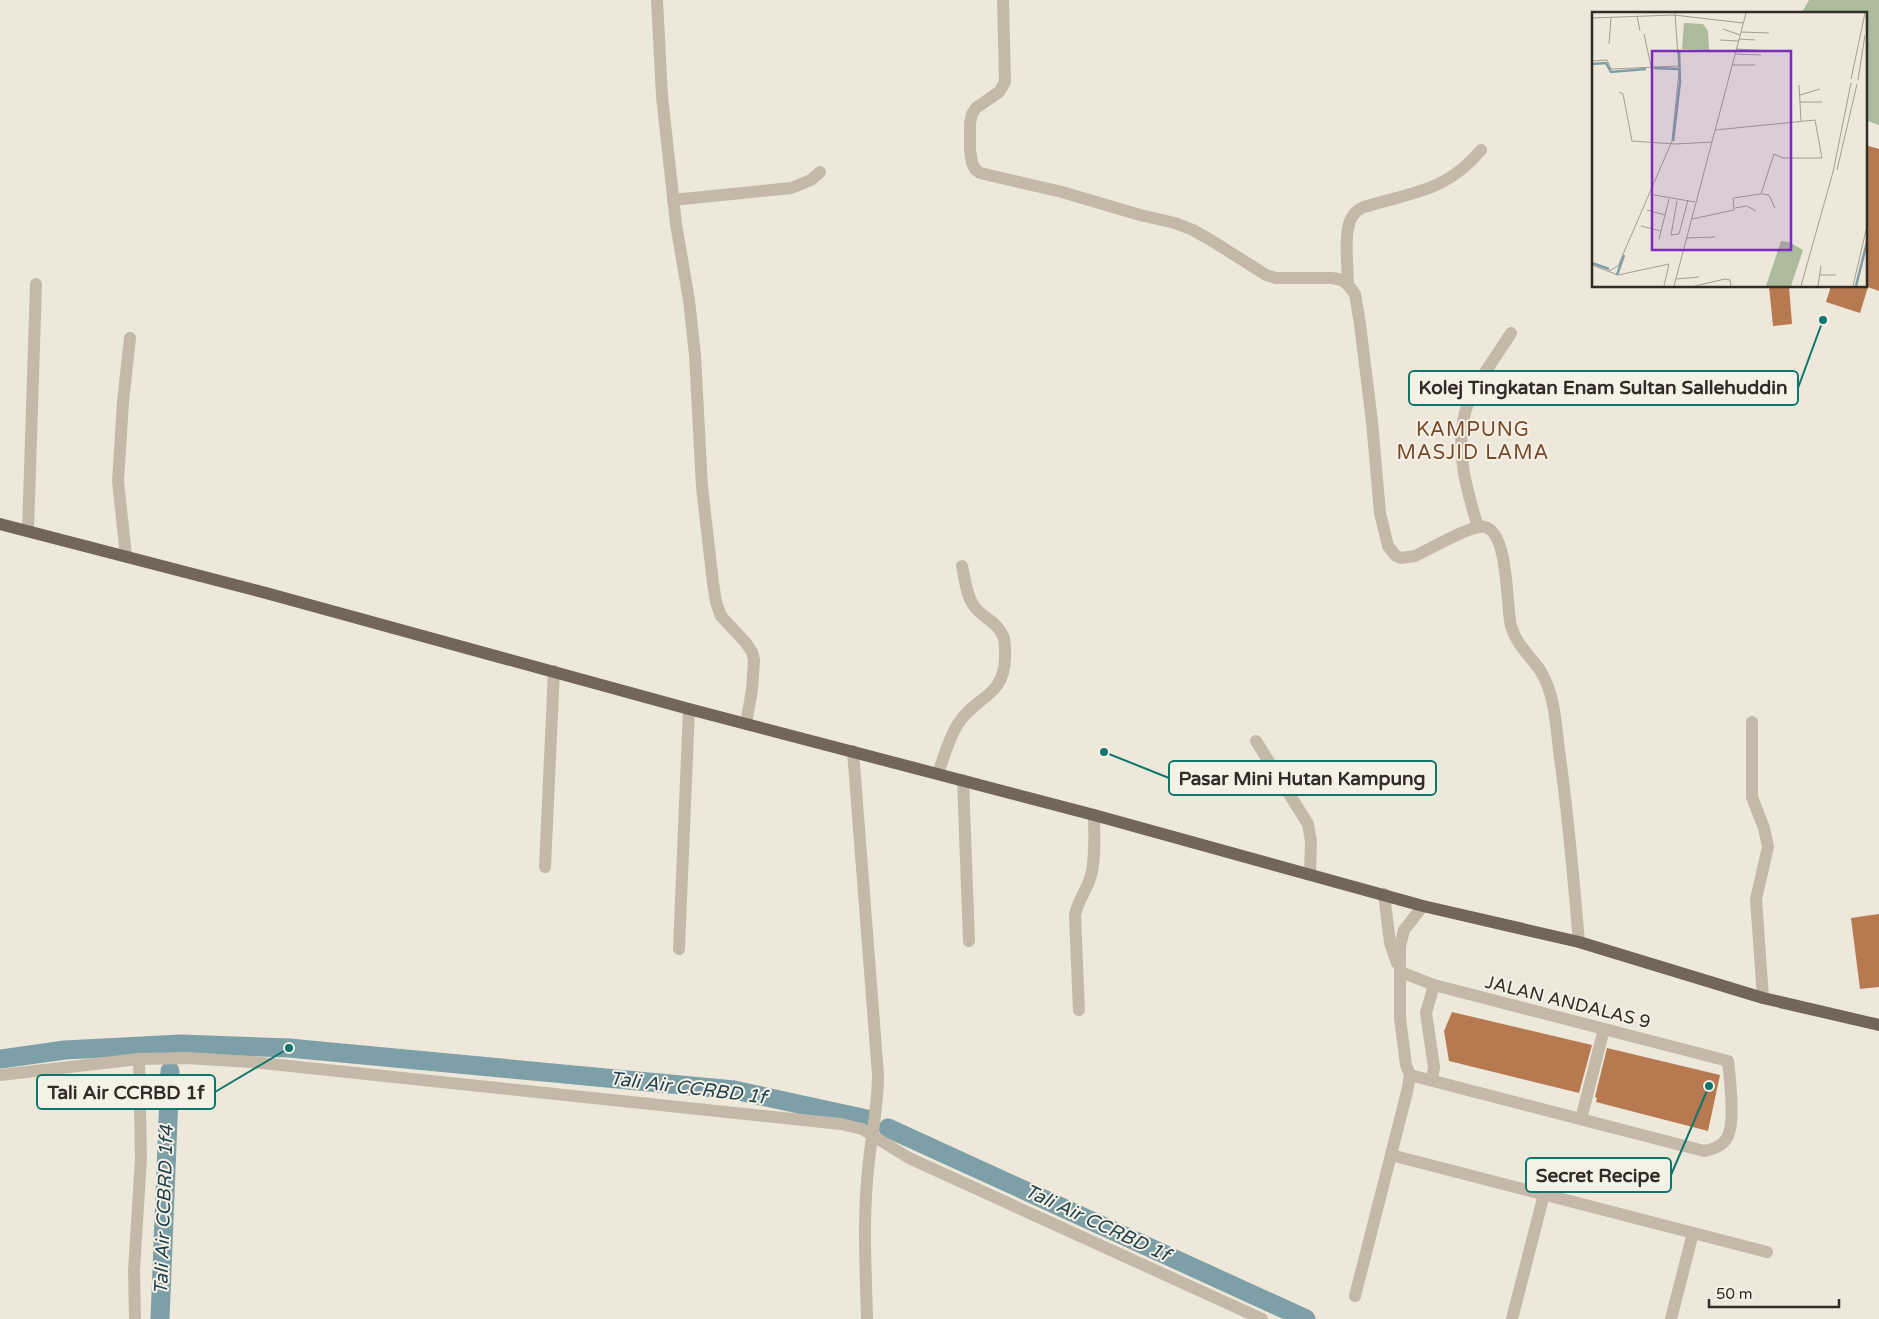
<svg xmlns="http://www.w3.org/2000/svg" width="1879" height="1319" viewBox="0 0 1879 1319" font-family="'Varela Round',sans-serif">
  <style>
    .green { fill: #acbb9c }
    .lines { fill: none; stroke-linecap: round; stroke-linejoin: round }
    .canal { stroke: #7d9fa7; stroke-width: 19 }
    .building { fill: #b7794f }
    .minor { stroke: #c4b9a8; stroke-width: 12 }
    .major { stroke: #72665a; stroke-width: 12 }
    .labels { text-anchor: middle; dominant-baseline: central; stroke-width: 4; stroke-linejoin: round; paint-order: stroke }
    .street-label { font-size: 18px; fill: #322c27; stroke: #f6f1e6 }
    .water-label { font-size: 19px; font-style: italic; fill: #22444e; stroke: #f6f1e6 }
    .quarter-label { font-size: 20px; letter-spacing: 1px; fill: #77492a; stroke: #f6f1e6 }
    .inset-river { fill: none; stroke: #7d9fa7; stroke-width: 2.5 }
    .inset-road { fill: none; stroke: #a39d92; stroke-width: 1 }
    .view { fill: #7b2cbf; fill-opacity: 0.15; stroke: #7b2cbf; stroke-width: 2.5 }
    .inset-edge { fill: none; stroke: #322c27; stroke-width: 2.5 }
    .leader { fill: none; stroke: #0f766e; stroke-width: 2 }
    .callout-dot { fill: #0f766e; stroke: #f6f1e6; stroke-width: 2 }
    .callout { fill: #f6f1e6; stroke: #0f766e; stroke-width: 2 }
    .callout-label { font-size: 19px; text-anchor: middle; font-weight: bold; fill: #322c27 }
  </style>
  <rect width="100%" height="100%" fill="#eee8da"/>
  <path class="green" d="M1809 0H1879V125L1865 120V14H1801Z"/>
  <g class="lines">
    <g class="canal">
      <path d="M0 1059 65 1050 181 1044 289 1048 734 1090 867 1119"/>
      <path d="M888 1128 1306 1319"/>
      <path d="M160 1319 170 1071"/>
    </g>
  </g>
  <g class="building">
    <path d="M1865 145 1879 149V291L1868 287 1860 313 1826 302 1831 286H1866Z"/>
    <path d="M1769 286H1789L1792 324 1773 326Z"/>
    <path d="M1879 914V987L1860 989 1851 918Z"/>
    <path d="M1452 1012 1592 1045 1579 1093 1449 1061 1444 1031Z"/>
    <path d="M1607 1048 1720 1075 1708 1131 1596 1102 1597 1098 1595 1097Z"/>
  </g>
  <g class="lines">
    <g class="minor">
      <path d="M657 0 662 96 676 224 689 300 695 355 702 487 713 583 716 602 721 616 746 643 752 652 754 660 752 690 746 724"/>
      <path d="M1003 0 1005 82 999 92 976 108 972 114 970 123V150L972 163 975 169 980 173 1062 192 1140 215 1175 223 1193 230 1214 242 1266 275 1276 278H1332L1342 280 1348 285 1355 294 1360 324 1372 422 1380 513 1388 546 1396 556 1401 558 1415 556C1429 550 1471 524 1485 527 1509 533 1506 606 1511 626 1517 646 1529 654 1540 670 1546 680 1551 694 1553 705 1557 725 1558 746 1561 765 1569 824 1574 883 1579 942"/>
      <path d="M673 200 791 188 811 180 820 172"/>
      <path d="M1348 285C1348 268 1343 231 1352 217 1355 212 1359 209 1364 207 1413 192 1446 192 1481 150"/>
      <path d="M1478 527C1467 491 1455 451 1465 413 1470 391 1498 354 1511 333"/>
      <path d="M28 531 36 284"/>
      <path d="M126 556 118 481 123 402 130 338"/>
      <path d="M1752 722V797L1764 828 1768 847 1756 899 1763 998"/>
      <path d="M1256 741 1308 824 1311 841 1310 874"/>
      <path d="M853 751 878 1075C878 1112 869 1146 867 1182 863 1227 866 1274 867 1319"/>
      <path d="M938 773C944 757 949 738 958 724 975 696 1004 698 1005 658 1005 651 1006 642 1003 636 997 621 982 618 974 606 966 595 965 579 962 566"/>
      <path d="M963 780 969 941"/>
      <path d="M545 867 554 671"/>
      <path d="M1384 894 1390 943 1397 963"/>
      <path d="M679 949 689 709"/>
      <path d="M1401 972 1434 985 1728 1061C1730 1078 1734 1119 1729 1133 1726 1144 1715 1149 1704 1151L1410 1075"/>
      <path d="M1079 1010 1075 915C1078 899 1088 889 1091 875 1096 856 1094 834 1094 815"/>
      <path d="M0 1075 139 1059 187 1058 251 1062 841 1124 862 1129 909 1158 1262 1319"/>
      <path d="M1432 1080 1434 1067 1426 1013 1434 985"/>
      <path d="M1581 1119 1604 1029"/>
      <path d="M1391 1155 1767 1252"/>
      <path d="M1355 1296 1407 1092 1410 1075 1406 1065 1400 1018V946L1404 930 1423 906"/>
      <path d="M135 1319 134 1271 141 1159 139 1059"/>
      <path d="M1512 1319 1544 1194"/>
      <path d="M1671 1319 1693 1233"/>
    </g>
    <path class="major" d="M0 524 266 593 689 709 1094 815 1423 906 1579 942 1763 998 1879 1025"/>
  </g>
  <g class="labels">
    <g class="street-label">
      <text transform="translate(1568 1002) rotate(14)">JALAN ANDALAS 9</text>
    </g>
    <g class="water-label">
      <text transform="translate(688 1088) rotate(7)">Tali Air CCRBD 1f</text>
      <text transform="translate(164 1210) rotate(-88)">Tali Air CCBRD 1f4</text>
      <text transform="translate(1097 1223) rotate(25)">Tali Air CCRBD 1f</text>
    </g>
    <g class="quarter-label">
      <text x="1473" y="430">KAMPUNG<tspan x="1473" dy="23">MASJID LAMA</tspan></text>
    </g>
  </g>
  <g transform="translate(1592 12)">
    <rect width="275" height="275" fill="#eee8da"/>
    <path d="M92 11 111 12 116 19 117 38 90 37ZM189 229 197 230 211 238 199 274H174Z" fill="#acbb9c"/>
    <path class="inset-river" d="M0 52 14 51 19 60 54 57M62 56 86 57M81 129 88 70 87 38M0 251 17 257M25 263 32 243M264 274 275 230"/>
    <path class="inset-road" d="M45 4 48 19M0 6 82 3 151 11M131 17 148 23M149 20 177 21M52 22 59 54M147 27 163 28M128 28 146 29M17 32 19 5M144 37 181 39M143 42 169 43M0 49 15 48 19 57 87 54M140 53H163M259 67 273 1M266 68 273 23M207 73 209 109M27 80 31 82 40 129 83 132 120 130M208 83 228 77M208 90H230M245 158 265 72M170 182 177 183 183 196M62 183 103 190M85 189 79 223 87 222 96 188M143 196 155 194 164 199M55 198 73 203M100 207 142 198 141 186 169 182 182 142 191 146H230L223 108 123 118M49 214 69 219M94 226 123 225M67 227 77 187M0 253 26 263 77 252 72 274M17 259 26 254 80 129 87 59 83 1M228 263H244M84 267 107 265M82 274 154 1M103 274 133 267 138 268 139 274M209 274 241 160 259 71M226 274 229 254M261 274 275 214"/>
    <path class="view" d="M60 39H199V238H60Z"/>
    <rect width="275" height="275" class="inset-edge"/>
  </g>
  <path class="leader" d="M1823 320L1798 388M1104 752L1169 778M289 1048L215 1092M1709 1086L1671 1175"/>
  <g class="callout-dot">
    <circle cx="1823" cy="320" r="5"/>
    <circle cx="1104" cy="752" r="5"/>
    <circle cx="289" cy="1048" r="5"/>
    <circle cx="1709" cy="1086" r="5"/>
  </g>
  <g class="callout">
    <rect x="1409" y="371" width="389" height="34" rx="5"/>
    <rect x="1169" y="761" width="267" height="34" rx="5"/>
    <rect x="37" y="1075" width="178" height="34" rx="5"/>
    <rect x="1526" y="1158" width="145" height="34" rx="5"/>
  </g>
  <g class="callout-label">
    <text x="1603" y="394">Kolej Tingkatan Enam Sultan Sallehuddin</text>
    <text x="1302" y="785">Pasar Mini Hutan Kampung</text>
    <text x="126" y="1099">Tali Air CCRBD 1f</text>
    <text x="1598" y="1182">Secret Recipe</text>
  </g>
  <path d="M1709 1299v8h130v-8" fill="none" stroke="#322c27" stroke-width="2.5"/>
  <text x="1716" y="1299" font-size="15" fill="#322c27" stroke="#f6f1e6" stroke-width="4" paint-order="stroke">50 m</text>
</svg>
